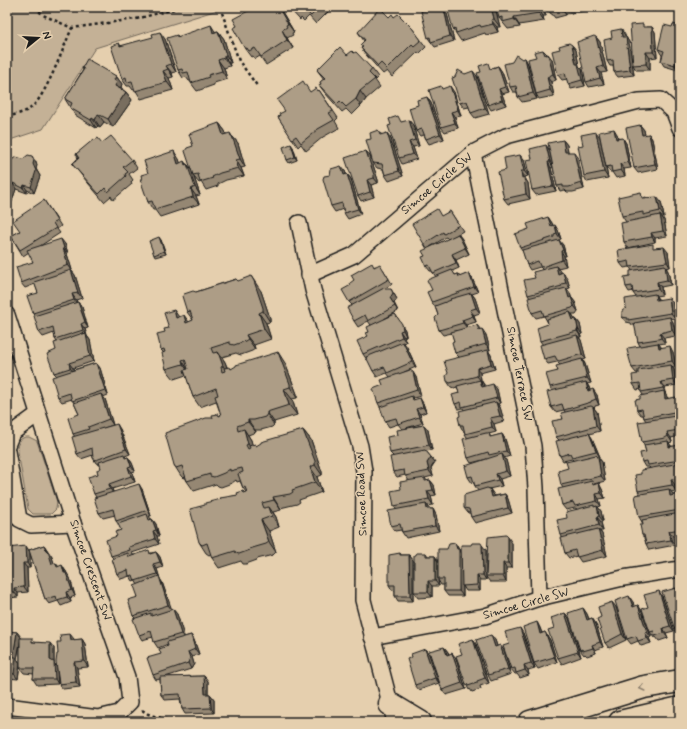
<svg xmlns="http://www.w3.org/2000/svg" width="687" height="729" viewBox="0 0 687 729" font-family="Mynerve,sans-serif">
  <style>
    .green { fill: #c4b196; stroke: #706659 }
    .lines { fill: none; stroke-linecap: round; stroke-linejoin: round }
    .street-casing { stroke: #1c1c1c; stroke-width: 18 }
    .secondary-casing { stroke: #1c1c1c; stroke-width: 25 }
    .path { stroke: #1c1c1c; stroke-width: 2.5; stroke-dasharray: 3 3; stroke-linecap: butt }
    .street { stroke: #e5cfae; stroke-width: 15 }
    .secondary { stroke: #e5cfae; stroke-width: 22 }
    .wall { fill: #958773; stroke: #1c1c1c; fill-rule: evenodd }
    .shaded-wall { fill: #796e5e; stroke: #1c1c1c }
    .building { fill: #ad9d86; stroke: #1c1c1c }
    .oneway { stroke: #8b7e6c }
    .labels { text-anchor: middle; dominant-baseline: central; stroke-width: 3; stroke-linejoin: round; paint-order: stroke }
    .street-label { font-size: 12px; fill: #1c1c1c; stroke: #e5cfae }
  </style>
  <rect width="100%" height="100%" fill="#e5cfae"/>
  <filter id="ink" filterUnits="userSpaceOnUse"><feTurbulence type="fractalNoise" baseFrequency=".025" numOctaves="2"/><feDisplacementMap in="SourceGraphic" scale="8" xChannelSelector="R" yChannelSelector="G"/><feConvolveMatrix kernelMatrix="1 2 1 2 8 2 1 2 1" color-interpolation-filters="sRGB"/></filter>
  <g filter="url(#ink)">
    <g class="green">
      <path d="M7 7H227L95 48 43 129 7 141Z"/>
      <path d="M25 437H29L37 441 57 502 56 509 51 514H33L28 509 17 446 21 439Z"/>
    </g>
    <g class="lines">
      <g class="street-casing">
        <g id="street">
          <path d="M473 153 533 446 536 488 539 598"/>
          <path d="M299 223 313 290 360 446 364 471 363 600 395 722"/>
          <path d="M309 275 354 255 473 153 506 136 639 101 661 100 674 112 680 128"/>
          <path d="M7 315 73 523 127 677 130 702 119 713 98 718 7 706"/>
          <path d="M7 445 12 433 38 414"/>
          <path d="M7 451 19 519 31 525 73 523"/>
          <path d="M372 637 485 616 539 598 623 578 680 569"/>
        </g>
      </g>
      <g class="secondary-casing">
        <g id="secondary">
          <path d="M390 704 420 722"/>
          <path d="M530 722 644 687 680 681"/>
          <path d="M620 722 680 708"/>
        </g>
      </g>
      <g class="path">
        <path d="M35 7 43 15 72 28 136 19 182 7"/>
        <path d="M220 7 239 61 258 87"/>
        <path d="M7 117C16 114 26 113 33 106 47 93 63 48 72 28"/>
        <path d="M142 710 148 714 173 722"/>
      </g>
      <use href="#street" class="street"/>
      <use href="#secondary" class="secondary"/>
    </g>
    <g class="wall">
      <path d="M252 7H279L294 32 292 33 293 35 287 38 293 48 266 65 260 56 255 59 253 56 251 57 245 49 237 26Z"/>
      <path d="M288 7H333L316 24 309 16 304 21 301 18 300 20Z"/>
      <path d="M435 7 437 10 444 9 447 14 454 41 435 47 428 38Z"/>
      <path d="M495 7 500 27H497L498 32 486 35 485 33 461 41 453 29Z"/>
      <path d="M544 7 546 16H543L544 21 519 25 520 27 508 29 499 18Z"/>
      <path d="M546 7H590L591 10 566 14V15L555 18 552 14H551Z"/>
      <path d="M389 17H394L412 28 426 47 419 54 418 52 392 77 387 71 383 74 367 56 361 48 362 47 360 45 364 41 358 32Z"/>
      <path d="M680 26V72L678 70 664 66 661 61 662 55 661 54 658 49 672 27Z"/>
      <path d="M646 27H652L655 32 657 57 650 58V70H636L633 65Z"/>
      <path d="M621 29 625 35V37H626L629 42 634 75 618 77 614 72 613 66H610L607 61 612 38Z"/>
      <path d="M218 31 224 39 231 63H229L230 66 224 68 227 79 214 83V85L197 91 191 83V81H189L186 77 183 78 178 70 177 35 178 37Z"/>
      <path d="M596 37 600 42 607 72 601 73 604 84 589 87 586 82Z"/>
      <path d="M165 39 176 72 172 73 173 77 169 78 173 90 141 99 135 89 133 90 130 86H127L122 79 119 43 121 46Z"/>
      <path d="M572 45 576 50 579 66 582 69 585 86 571 89 568 84 567 79 562 80 558 75 560 49Z"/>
      <path d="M543 50 552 59 556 80 551 82 554 96 539 99 536 94V57Z"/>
      <path d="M354 53 372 69 378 77 375 80 380 87 366 99 361 106 352 115 346 109 342 112 325 93 319 85 321 84 320 82 324 79 317 70 347 55Z"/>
      <path d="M525 58 528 64 537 99 522 102 518 97 517 92H513L510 87 522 59Z"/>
      <path d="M498 66 502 72 509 92 502 94 506 105 491 110 488 105 492 68Z"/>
      <path d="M82 68 116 76 122 84 121 87 123 90 126 92 132 100 113 127 104 122 100 127 98 126 96 128 75 115 65 99 83 70Z"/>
      <path d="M465 74 477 76 489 114 475 118 471 113 469 107 464 108 460 103Z"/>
      <path d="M443 89 454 92 461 116 455 117 458 128 445 132 441 127Z"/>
      <path d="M319 90 338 118 335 121 339 128 323 137 306 151 301 144 298 147 278 117 311 92 318 91Z"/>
      <path d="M427 97 431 103 444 139 429 144 426 139 424 135 420 136 416 131 418 105Z"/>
      <path d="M402 122 413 125 419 146 413 147 417 159 402 164 399 158Z"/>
      <path d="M219 123 225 131 226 134 232 136 238 143 245 167 241 168 244 176 226 180 218 184V186L206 190 201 182 199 183 194 177 200 195 196 196 199 204 160 217 155 210H153L148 202 142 179 148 173 179 159 180 163 186 164H187L192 170 193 146Z"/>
      <path d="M640 125 644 130 645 135 649 134 652 139 658 169 638 173 634 168Z"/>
      <path d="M378 130 382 135 387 133 391 139 403 176 389 181 385 175 383 169 377 168 373 163Z"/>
      <path d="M617 134 618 139 626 143 631 168 624 169 625 176 616 178 612 172H610L606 167Z"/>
      <path d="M600 137 608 178 587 182 584 176 583 145Z"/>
      <path d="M95 140 102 143 132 160 137 168 129 174 133 180 131 182 132 184 113 200 111 196 104 202 78 171 72 164 78 158 76 154Z"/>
      <path d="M563 140 567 145 568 152 578 157 584 189 573 192H567L565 190 560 191 557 186 553 167 551 168 556 191 536 195 532 190V159L550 150Z"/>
      <path d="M293 147 297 160 289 163 287 160Z"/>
      <path d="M366 151 370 156 378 180V183L371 185 374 197 361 201 358 196Z"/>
      <path d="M23 159 36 161 37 165 36 169 40 176 34 193 27 190V193L16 189 8 213H7V160L10 161Z"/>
      <path d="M524 160 528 176 525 177 526 180 528 183 530 199 508 204 504 199 506 170Z"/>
      <path d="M345 171 346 174H347L351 179 361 214 348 219 344 213 343 209 335 212 331 206Z"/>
      <path d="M645 197 661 202 664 217H662L664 220 667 236 655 238V242L628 248 624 242 626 222 622 216Z"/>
      <path d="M44 200 61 226 57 229 60 233 40 246 65 244 68 253 67 254 72 270H71L75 275 82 298 76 300 77 302 82 307 88 328 85 329 87 336 90 340 94 361 73 368V370L96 363 100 368 108 395 103 397 105 399 113 425 101 429H120L130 454 125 456 126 458 128 457 132 463 135 471 132 472 135 482 112 489 113 492 142 489 151 516H149L151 519H152L156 524 159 536H157L159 544 132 553 133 555 151 553 156 552 160 557 163 567 157 569 160 579 162 582 171 609 177 614 184 637 191 635 194 640 199 654 192 657 194 664 191 669 165 677 204 676 208 681V694H210L214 699V713L185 714 182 709 180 699 165 700 161 695 160 679 156 680 153 675 161 654 168 646V644L158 648 154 642 153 637 142 640 139 635 135 618 133 616 138 597V585L135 580 133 581 130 576 121 579 117 574 113 558 111 556 117 536 121 530 119 525 116 521 115 515 103 518 99 513 96 497 94 494 98 474 101 468 100 465 96 463 93 458V455L81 459 77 454 75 437 73 434 79 414 72 399 62 402 58 397 56 375 54 373 57 342 55 339 54 333 43 337 39 332 35 315 33 313 38 293 35 284 25 288 21 283 33 262 29 252 23 256 11 236 20 231Z"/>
      <path d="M450 211 463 231 453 237 458 234 462 239 469 254 456 260 459 268 452 271 455 275 458 274 460 277 469 273 472 278 478 292 472 294 475 298 480 313 474 315 476 322 466 325 467 328 477 325 481 330 482 329 486 335 490 350H488L491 355 495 369 480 373 481 380 485 386 497 389 500 403 498 404 500 407 504 421 494 424 496 432 489 434 491 437 502 434 505 439 510 456 504 458 506 460 510 476 500 479 502 486 489 489 494 495V496L505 494 508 499 512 513 475 523 471 517 470 513H468L464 508 478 491 475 486 473 482 472 483 468 477 487 459 471 463 468 458 467 437 465 434 464 431H463L460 425V416L464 410 463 408 458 409 455 404 459 393 457 387 454 388 451 387 447 381 459 357 455 353 454 341 452 333 443 335 439 330 438 315 435 307 431 301 432 290 436 277 432 271H430L426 266 425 256 427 249 424 244 442 216ZM446 237 448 239 430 247Z"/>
      <path d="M548 217 552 223 553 225 558 230 561 239 557 241 563 245 566 256H564L566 266 558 268 560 273 563 272 567 278 570 288 567 289 570 293 571 297 575 302 578 311 576 314H572L575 319H576L580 324 582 334 580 335 581 337H579L581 340 586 359 583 360 585 364 591 383 587 384 589 387 590 390 597 395 599 405 595 406V407L594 408 597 412 600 431 589 434 592 438 600 457H598L602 462 605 481 594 484 602 489 605 498 599 499 601 506 598 507 601 511 603 521 601 522 603 531H600L602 534 607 556 581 562 577 556 569 558 565 553 562 537 561 535 567 518 577 509 575 508 566 510 562 505 563 488 561 485 568 468 574 461 572 459 563 461 560 456 559 440 556 437 565 412 564 410 555 412 551 407 552 391 550 387 560 365 557 362 548 364 544 359 543 345 540 341 548 324 547 321 544 316 536 318 532 313 530 298 528 295 535 278 542 269 540 267 530 270 527 265 523 252 520 248Z"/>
      <path d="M161 240 166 254 155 257 154 255Z"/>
      <path d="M655 248 668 252 670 267 666 268 668 271 671 285 661 287 662 295 656 296 658 299 673 303 675 318 671 319 673 322 676 336 664 338 665 343 659 344 661 348 673 352 676 367H673L674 370 677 385 665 387 666 393 665 394 667 397 668 398 680 402V417H678L680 421V436L671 438 672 442 669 443 671 446 680 447V484L675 485 676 491 671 492 673 495 680 494V535L673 536 675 545 649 550 646 544 645 540 642 535 643 525 642 522 639 517 640 494 638 491 641 474 650 468 649 467H645L642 462 646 452 644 445 642 442 646 421 644 418 643 415H641L637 410 640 399 643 395 641 392V389L637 390 633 384 638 374V373H636L632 368 640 346 638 342 635 325H632L631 323 626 322 622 317 626 308 636 297 633 293V291L629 292 626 287 632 271 630 267 624 268 620 263Z"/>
      <path d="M375 266 383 269 392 284 384 289 394 294 397 299 394 303 398 311 384 319 395 314 405 330 406 336 404 337 406 342 404 343 407 347 416 367 404 372 416 377 421 396 413 398 415 400 423 403 426 412 420 414 423 423 406 428 424 425 428 430 432 450 426 451 435 462 431 468 433 476 425 478 427 481 430 480 434 485 436 495 431 496 433 505 428 506 430 509H433L436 515 439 531 406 538 402 532 401 530 395 531 391 526 396 509 394 506 401 489 409 481 405 475 397 477 393 472V456L390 453 398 435 402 429 398 424 389 427 385 421 380 407 378 403 383 385 390 377 387 373 377 377 373 371 368 359 367 360 363 354 371 325 368 321 358 327 354 321 352 305 349 302 351 285Z"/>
      <path d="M236 279 238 281 261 291 270 318V322L266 323 271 339 254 345 255 349 252 351 241 355 238 354 236 353 222 357 225 362 227 367 231 369 285 363 297 394V398L292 399 297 415 274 422V425L272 427 261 430H255L256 432 248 435 251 440 252 445 257 446 303 430 311 440 322 472V475L317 477 322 492 299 500 300 502 297 504 280 508 281 510 273 512 276 517 279 527 269 531 276 552 273 555 257 559V560L246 564H243L241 561 219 568 212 558 211 554 209 555 206 553 199 542 221 499 238 495 243 491 245 493 246 492 243 488 240 481 237 482 236 480 232 483 221 487 218 486 216 484 194 491 187 481 185 477 183 478 181 476 174 465 213 418 221 415 216 401 200 407 193 397 186 375 174 379 166 369 164 353 161 350 165 332 178 317 189 322 193 320 187 312 196 292Z"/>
      <path d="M455 543 461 553 486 550V569L512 543V568H506V582H490L486 577V580H480V591H466L463 586V596H448L444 591V585H441L438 580 439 586H432V597L418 598 414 592 416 555 426 553 428 556H435L438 561 447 549Z"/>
      <path d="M44 545 52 557 54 564 56 563 58 566 66 571 67 574 70 578 75 596 70 598 71 602 61 606 58 601 49 604 45 599 30 553V568H27L28 592 18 593V597L9 598 7 595V560L29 550Z"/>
      <path d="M400 553 401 555H409L413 560V601H398L395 596V591L392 590 389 585Z"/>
      <path d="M680 593V634L677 633 674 627Z"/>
      <path d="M662 596 674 631 666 633 668 638 659 641 656 637 654 638 650 632 648 607Z"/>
      <path d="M633 602 634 607 638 605 642 611 651 637 649 638 651 643 641 646 638 641 631 644 627 639Z"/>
      <path d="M616 607 626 640 609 648 605 643 601 617Z"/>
      <path d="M583 608 587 614 589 619 592 618 596 624 603 647 595 650 596 653 587 656 585 654 584 655 580 650Z"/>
      <path d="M565 613 569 618 581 657 562 664 558 658 554 628Z"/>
      <path d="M537 622 540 628 542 633 545 632 550 640 557 662 538 669 534 663Z"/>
      <path d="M7 631 17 632 21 638 54 648V663L57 667 58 654 74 639V640L82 639 85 644 88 667 77 668 80 687 63 689 59 684 58 672V684L37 685 33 679 34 674 24 673 20 668V664L18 679 7 678ZM20 644V663L17 659Z"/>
      <path d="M523 633 535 668 528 670 529 675 520 678 517 674H515L511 669 509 644Z"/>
      <path d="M495 640 497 646 504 650 511 674 491 681 488 675Z"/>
      <path d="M476 644 489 683 480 686 481 689 472 692 470 689 469 690 466 684 462 654Z"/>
      <path d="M444 647 448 652 449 654 456 658 466 689 446 695 442 690Z"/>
      <path d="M425 649 429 654 439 683 419 690 415 685 412 657Z"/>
    </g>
    <g class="shaded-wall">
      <path d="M278 7 281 10 294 32 288 24Z"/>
      <path d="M491 7H495L500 27 494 19Z"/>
      <path d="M540 7H544L546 16 540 8Z"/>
      <path d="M561 7 566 14V15L561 8Z"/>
      <path d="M538 8 543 16 544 21 539 13Z"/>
      <path d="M444 9 447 14 454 41 450 36Z"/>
      <path d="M514 17 519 25 520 27 514 19Z"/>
      <path d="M491 20 497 27 498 32 493 24Z"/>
      <path d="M211 25 216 33H213Z"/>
      <path d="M652 27 655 32 657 57 653 52Z"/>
      <path d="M621 29 625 35 626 42 622 37Z"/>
      <path d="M282 30 287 38 293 48 287 40Z"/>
      <path d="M218 31 224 39 231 63 226 55Z"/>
      <path d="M160 32 165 39 176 72 171 64Z"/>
      <path d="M596 37 600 42 607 72 603 66Z"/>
      <path d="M626 37 629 42 634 75 630 70Z"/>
      <path d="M572 45 576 50 579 66 582 69 585 86 582 80 576 64Z"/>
      <path d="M680 45V64L677 67 678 70 675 65Z"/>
      <path d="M646 52 650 58V70L646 64Z"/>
      <path d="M548 54 552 59 556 80 553 74Z"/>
      <path d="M224 56 229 63 230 66 224 58Z"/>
      <path d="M525 58 528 64 537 99 533 93Z"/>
      <path d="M218 60 224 68 227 79 222 71Z"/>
      <path d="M166 66 172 73 173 77 168 69Z"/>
      <path d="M498 66 502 72 509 92 505 87Z"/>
      <path d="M597 68 601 73 604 84 600 78Z"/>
      <path d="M163 71 169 78 173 90 167 82Z"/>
      <path d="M473 71 477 76 489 114 485 108Z"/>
      <path d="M116 76 122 84 121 87 123 90 115 86 114 80Z"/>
      <path d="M547 77 551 82 554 96 550 90Z"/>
      <path d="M450 86 454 92 461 116 458 110Z"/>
      <path d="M499 89 502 94 506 105 502 100Z"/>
      <path d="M360 91 366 99 361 106 356 99Z"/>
      <path d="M126 92 132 100 113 127 108 119Z"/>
      <path d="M427 97 431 103 444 139 440 134Z"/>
      <path d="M451 112 455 117 458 128 455 123Z"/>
      <path d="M98 114 104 122 100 127 95 120Z"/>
      <path d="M92 118 98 126 96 128 91 120Z"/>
      <path d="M409 120 413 125 419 146 415 140Z"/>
      <path d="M219 123 225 131 229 143 223 135Z"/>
      <path d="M640 125 644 130 646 140 642 135Z"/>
      <path d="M614 129 617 134 619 145 616 139Z"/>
      <path d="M596 132 600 137 608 178 604 172Z"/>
      <path d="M230 133 233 138 232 136 238 143 245 167 240 159Z"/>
      <path d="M387 133 391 139 403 176 399 171Z"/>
      <path d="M649 134 652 139 658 169 655 164Z"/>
      <path d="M623 138 626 143 631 168 628 162Z"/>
      <path d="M563 140 567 145 569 158 565 152Z"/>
      <path d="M409 142 413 147 417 159 413 154Z"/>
      <path d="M291 144 293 147 297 160 295 157Z"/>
      <path d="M546 145 550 151 553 167 550 162Z"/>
      <path d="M174 151 179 159 183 171 178 164Z"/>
      <path d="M366 151 370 156 378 180V183L374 178Z"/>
      <path d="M574 152 578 157 584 189 581 183Z"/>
      <path d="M520 155 524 160 528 176 524 171Z"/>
      <path d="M32 156 37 165 36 169 40 176 34 193 31 187 33 164Z"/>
      <path d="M236 160 241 168 244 176 238 168Z"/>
      <path d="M184 161 188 167 187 164 193 172V175L194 177 200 195 195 187Z"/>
      <path d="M548 162 551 168 556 191 553 186Z"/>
      <path d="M620 164 624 169 625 176 621 170Z"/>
      <path d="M341 166 345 171 348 180 344 175Z"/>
      <path d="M521 171 525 177 526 180 528 183 530 199 526 194Z"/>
      <path d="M347 174 351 179 361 214 358 209Z"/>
      <path d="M367 180 371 185 374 197 370 192Z"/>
      <path d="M13 183 16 189 8 213 7 212V199Z"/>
      <path d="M24 185 27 190V193L23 188Z"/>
      <path d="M191 189 196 196 199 204 193 197Z"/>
      <path d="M657 197 661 202 664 217 660 211Z"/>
      <path d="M660 215 664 220 667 236 663 231Z"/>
      <path d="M548 217 552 223 554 231 551 226Z"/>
      <path d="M555 225 558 230 561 239 557 234Z"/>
      <path d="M651 233 655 238V242L652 237Z"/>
      <path d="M458 234 462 239 469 254 465 248Z"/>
      <path d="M159 237 161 240 166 254 164 251Z"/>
      <path d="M61 239 65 244 68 253 64 248Z"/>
      <path d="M559 240 563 245 566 256 563 250Z"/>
      <path d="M664 247 668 252 670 267 667 262Z"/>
      <path d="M63 248 67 254 72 270 68 265Z"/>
      <path d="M561 251 564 256 566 266 562 260Z"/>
      <path d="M452 254 456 260 459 268 456 263Z"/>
      <path d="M665 265 668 271 671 285 667 280Z"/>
      <path d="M556 266 560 271 562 279 558 274Z"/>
      <path d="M71 270 75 275 82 298 78 293Z"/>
      <path d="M563 272 567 278 570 288 566 283Z"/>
      <path d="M469 273 472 278 478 292 474 287Z"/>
      <path d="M251 276 261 291 270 318V322L263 311Z"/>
      <path d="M657 282 661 287 662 295 658 289Z"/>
      <path d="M566 288 570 293 573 303 569 298Z"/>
      <path d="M391 289 397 299 394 303 398 311 390 298Z"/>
      <path d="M471 293 475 298 480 313 476 308Z"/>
      <path d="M72 294 76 300 78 305 74 300Z"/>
      <path d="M655 294 658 300H656Z"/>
      <path d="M571 297 575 302 578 311 574 306Z"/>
      <path d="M669 298 673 303 675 318 671 313Z"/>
      <path d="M78 302 82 307 88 328 85 322Z"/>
      <path d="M174 310 181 320 176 318Z"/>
      <path d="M470 310 474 315 476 322Z"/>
      <path d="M570 312 574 317 576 325 573 320Z"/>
      <path d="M259 313 266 323 271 339 264 329Z"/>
      <path d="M395 314 405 330 406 336Z"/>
      <path d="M184 315 191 325 186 323Z"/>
      <path d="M670 317 673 322 676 336 672 330Z"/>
      <path d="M576 319 580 324 582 334 578 329Z"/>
      <path d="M462 320 466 325 467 328 463 323Z"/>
      <path d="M81 324 85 329 87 336 90 340 94 361 90 356 83 333 87 339 86 334 83 330Z"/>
      <path d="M482 329 486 335 490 350 486 344Z"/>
      <path d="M577 329 581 337 577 331Z"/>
      <path d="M400 331 404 337 406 342 402 337Z"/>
      <path d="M660 333 664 338 665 343 661 338Z"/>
      <path d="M246 335 254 345 255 349 248 339Z"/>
      <path d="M577 335 581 340 586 359 582 354Z"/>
      <path d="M403 342 407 347 416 367 412 362Z"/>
      <path d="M658 343 662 348H659Z"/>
      <path d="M670 346 673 352 676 367 672 361Z"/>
      <path d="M488 350 491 355 495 369 491 364Z"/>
      <path d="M218 352 225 362 230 376 223 366Z"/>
      <path d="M278 352 285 363 297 394V398L290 387Z"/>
      <path d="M582 359 585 364 591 383 587 378Z"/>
      <path d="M182 360 189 371 190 374 183 364Z"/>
      <path d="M69 363 73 368 74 373 70 368Z"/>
      <path d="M96 363 100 368 108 395 105 390Z"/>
      <path d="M671 365 674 370 677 385 673 380Z"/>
      <path d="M477 368 480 373 481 380 484 385 486 392 482 387 481 381 477 376Z"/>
      <path d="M413 372 416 377 421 396 417 390Z"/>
      <path d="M586 382 589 387 592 396 588 391Z"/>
      <path d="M661 382 665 387 666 393 663 388Z"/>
      <path d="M493 384 497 389 500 403 497 398Z"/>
      <path d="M284 389 292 399 297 415 289 405Z"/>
      <path d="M593 389 597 395 599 405 596 399Z"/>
      <path d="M664 391 667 397 669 404 665 399Z"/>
      <path d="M101 394 105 399 113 425 109 419Z"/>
      <path d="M676 397 680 402V413L679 411Z"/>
      <path d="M420 398 423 403 426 412 423 407Z"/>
      <path d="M496 402 500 407 504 421 500 416Z"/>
      <path d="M593 407 597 412 600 431 596 426Z"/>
      <path d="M416 409 420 414 423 423 419 417Z"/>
      <path d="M267 412 274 422V425L267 414Z"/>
      <path d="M676 416 680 421V432L679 430Z"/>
      <path d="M490 418 494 424 496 432 492 427Z"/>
      <path d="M248 420 255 430 256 432 248 422Z"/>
      <path d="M117 424 120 429 130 454 126 449Z"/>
      <path d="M424 425 428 430 432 450 429 445Z"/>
      <path d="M244 429 251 440 255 454 248 444Z"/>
      <path d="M303 430 311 440 322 472V475L315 465Z"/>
      <path d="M667 432 671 438 672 442 668 436Z"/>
      <path d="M589 433 592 438 600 457 596 451Z"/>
      <path d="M502 434 505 439 510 456 506 451Z"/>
      <path d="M668 441 671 446 669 447Z"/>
      <path d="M502 454 506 460 510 476 506 471Z"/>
      <path d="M128 457 132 463 135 471 131 466Z"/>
      <path d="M431 457 435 462 431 468 433 476 429 471 427 463Z"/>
      <path d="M598 457 602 462 605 481 601 476Z"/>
      <path d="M128 467 132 472 135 482 131 476Z"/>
      <path d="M310 467 317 477 322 492 315 482Z"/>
      <path d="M496 474 500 479 502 486 498 480Z"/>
      <path d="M671 479 675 485 676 491 672 485Z"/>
      <path d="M430 480 434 485 436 495 433 490Z"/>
      <path d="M599 483 602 489 605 498 601 493Z"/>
      <path d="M109 484 112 489 114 494 110 489Z"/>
      <path d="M139 484 142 489 151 516 148 510Z"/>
      <path d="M490 489 494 495 496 502 492 497Z"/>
      <path d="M669 489 673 494 674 501 670 496Z"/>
      <path d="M427 491 431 496 433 505 429 499Z"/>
      <path d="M505 494 508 499 512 513 508 508Z"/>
      <path d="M596 494 599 499 601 506 597 501Z"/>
      <path d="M273 497 280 508 281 510 274 500Z"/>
      <path d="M426 504 430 509 431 514 427 509Z"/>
      <path d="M597 506 601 511 603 521 599 516Z"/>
      <path d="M269 507 276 517 279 527 272 516Z"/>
      <path d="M433 509 436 515 439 531 435 526Z"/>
      <path d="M597 517 601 522 603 531 599 525Z"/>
      <path d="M152 519 156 524 159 536 156 530Z"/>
      <path d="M261 520 269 531 276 552 269 542Z"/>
      <path d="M598 529 602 534 607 556 603 550Z"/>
      <path d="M153 531 157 536 159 544 155 539Z"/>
      <path d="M669 531 673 536 675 545 671 540Z"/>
      <path d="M508 537 512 543V568L508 563Z"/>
      <path d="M455 543 462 554 463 596 459 591 457 549Z"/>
      <path d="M44 545 52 557 56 569 52 564Z"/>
      <path d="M482 545 486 550V580L483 575Z"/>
      <path d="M26 546 30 552V568L27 563Z"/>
      <path d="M156 552 160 557 163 567 160 562Z"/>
      <path d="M409 555 413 560V601L410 596Z"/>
      <path d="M435 556 438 562V580L439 586 435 581Z"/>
      <path d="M23 563 27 568 28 592 24 587Z"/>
      <path d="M503 563 506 568V582L503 576Z"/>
      <path d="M153 564 157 569 160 579 162 582 172 610 168 605 159 576 157 574Z"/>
      <path d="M62 565 70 578 75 596 72 590Z"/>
      <path d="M477 575 480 580V591L477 585Z"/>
      <path d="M428 581 432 586V597L428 592Z"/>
      <path d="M14 588 18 593V597L14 592Z"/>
      <path d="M676 588 680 593V599Z"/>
      <path d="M659 591 662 596 674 631 670 626Z"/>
      <path d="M66 592 70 598 71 602 67 597Z"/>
      <path d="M629 596 633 602 636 613 633 607Z"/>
      <path d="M612 602 616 607 626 640 622 634Z"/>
      <path d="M638 605 642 611 651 637 647 632Z"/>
      <path d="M583 608 587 614 591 625 587 620Z"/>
      <path d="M173 609 177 614 185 639 181 634Z"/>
      <path d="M565 613 569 618 581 657 578 652Z"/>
      <path d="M592 618 596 624 603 647 600 642Z"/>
      <path d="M537 622 540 628 544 639 540 634Z"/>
      <path d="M520 628 523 633 535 668 531 663Z"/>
      <path d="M663 628 666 633 668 638 664 633Z"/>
      <path d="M17 632 21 637 17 659 20 663 18 679 14 674 13 657Z"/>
      <path d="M645 633 649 638 651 643 647 638Z"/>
      <path d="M70 634 74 639 75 646 71 640Z"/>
      <path d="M546 634 550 640 557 662 554 657Z"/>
      <path d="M191 635 194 640 199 654 195 649Z"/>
      <path d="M491 635 495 640 499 652 495 647Z"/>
      <path d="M82 639 85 644 88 667 84 661Z"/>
      <path d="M473 639 476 644 489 683 485 678Z"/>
      <path d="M50 643 54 648V663L57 668 58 684 55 679 50 660Z"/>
      <path d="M500 645 504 650 511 674 508 669Z"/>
      <path d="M592 645 595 650 596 653 593 648Z"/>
      <path d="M444 647 448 652 451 660 447 655Z"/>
      <path d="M425 649 429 654 439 683 435 678Z"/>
      <path d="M188 652 192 657 194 664 191 669 188 663Z"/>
      <path d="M452 653 456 658 466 689 462 683Z"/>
      <path d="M74 662 77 668 80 687 76 682Z"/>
      <path d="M524 665 528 670 529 675 525 670Z"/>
      <path d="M204 676 208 681V699L205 694Z"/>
      <path d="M210 694 214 699V713L211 708Z"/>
    </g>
    <g class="building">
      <path d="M252 7H278L288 24 286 25 287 27 282 30 287 40 261 57 255 48 249 51 247 48 245 49 233 28 237 26 233 19 250 10Z"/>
      <path d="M290 7H320L311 16 303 8 298 13 296 10 294 12Z"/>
      <path d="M435 7 436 10 444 9 450 36 431 42 430 37 428 38 421 11Z"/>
      <path d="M447 7H491L494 19 491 20 493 24 481 27 480 25 456 33 455 28 453 29Z"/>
      <path d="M496 7H540V8H538L539 13 514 17V19L502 22V17L499 18Z"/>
      <path d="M548 7H561V8L549 10Z"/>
      <path d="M380 8 389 17 392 14 394 17 398 14 412 28 421 40 414 46 412 44 387 69 381 63 378 66 361 48 363 47 360 45 365 40 358 32Z"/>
      <path d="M643 24V27H652L653 52H646V64L633 65 630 25Z"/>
      <path d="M673 24 680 26V45L675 65 661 61 664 51 658 49 664 25 672 27Z"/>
      <path d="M211 25 213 33 218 31 226 55 224 56V58L218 60 222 71 208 75 209 77 191 83 188 72 183 73 182 69 178 70 167 38 177 35V37Z"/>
      <path d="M621 29 622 37H626L630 70 614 72 613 60 607 61 604 40 612 38 611 31Z"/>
      <path d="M160 32 171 64 166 66 168 69 163 71 167 82 135 91 132 81 127 82 126 77 122 79 111 46 119 43 120 46 138 41 153 37 152 34Z"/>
      <path d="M594 36 596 37 603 66 597 68 600 78 586 82 577 42Z"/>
      <path d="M569 43 572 45 576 64H578L582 80 568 84 565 73 558 75 552 51 560 49 559 46Z"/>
      <path d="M340 47 347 55 352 51 354 53 356 52 372 69 369 73 375 79 360 91 356 99 346 107 340 101 337 104 319 85 321 84 320 82 325 78 317 70Z"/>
      <path d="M543 50 545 55 548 54 553 74 547 77 550 90 536 94 528 59 536 57 534 52Z"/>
      <path d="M516 55 522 59 525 58 533 93 518 97 516 86 510 87 504 64 512 62Z"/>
      <path d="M87 59 116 76 114 80 117 82 115 86 126 92 108 119 98 114 95 120 92 118 91 120 70 108 72 103 65 99 84 69 82 68Z"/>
      <path d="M680 61V69L677 67Z"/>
      <path d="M488 63 490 69 498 66 505 87 499 89 502 100 488 105 477 73 481 72 479 66Z"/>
      <path d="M458 70 465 74 473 71 485 108 471 113 467 101 460 103 452 78 455 77Z"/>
      <path d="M303 81 310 92 316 88 318 91 319 90 333 111 329 113 334 120 318 129 301 143 296 136 292 139 278 117 280 116 279 114 285 111 277 100Z"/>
      <path d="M441 86 442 89 450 86 458 110 451 112 455 123 441 127 429 90Z"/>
      <path d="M427 97 440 134 426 139 422 129 416 131 409 108 418 105 417 100Z"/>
      <path d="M398 116 401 122 409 120 415 140 409 142 413 154 399 158 388 126 391 125 389 119Z"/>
      <path d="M219 123 223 135 230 133 231 136H232L240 159 236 160 238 168 220 173 212 177 213 178 200 182 198 174 193 175 185 151 187 148 193 146 189 134Z"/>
      <path d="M640 125 642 135 649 134 655 164 634 168 626 128Z"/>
      <path d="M614 129 616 139 623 138 628 162 620 164 621 170 612 172 611 166 606 167 599 132Z"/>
      <path d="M378 130 380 135 387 133 399 171 385 175 382 164 373 163 366 140 371 139 370 133Z"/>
      <path d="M596 132 604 172 584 176 578 146 583 145 581 135Z"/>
      <path d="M111 136 132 160 123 167 128 172 125 174 126 176 108 192 105 188 99 194 72 164 79 158 76 154 94 139 95 140 98 138 102 143Z"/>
      <path d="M563 140 565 152H574L581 183 569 187H563V185L557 186 548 143Z"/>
      <path d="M291 144 295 157 287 160 283 147Z"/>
      <path d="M546 145 550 162H548L553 186 532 190 526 160 532 159 530 149Z"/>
      <path d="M174 151 178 164 184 161 185 165 187 164 195 187 191 189 193 197 155 209 152 201 148 202 140 179H142L141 175 148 173 144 161Z"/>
      <path d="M366 151 374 175V178L367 180 370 192 358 196 345 158Z"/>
      <path d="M28 155 32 156 34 160 33 164 36 171 31 187 24 185 23 188 13 183 7 199V160L10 161 16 157 23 159Z"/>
      <path d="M520 155 524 171H521L522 178 524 177 526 194 504 199 498 172 506 170 504 158Z"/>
      <path d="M341 166 344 175 347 174 358 209 344 213 342 203 331 206 323 179 324 176 330 175 331 169Z"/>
      <path d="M641 192 642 198 657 197 660 211 643 215V212L622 216 618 197Z"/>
      <path d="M44 200 57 221 53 223 56 228 20 250 11 236 20 231 13 221Z"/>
      <path d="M437 209 441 216 450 211 459 225 444 234 443 232 424 244 412 224Z"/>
      <path d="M660 215 663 231 651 233 652 237 624 242 621 223Z"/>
      <path d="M548 217 551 226 555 225 557 234 554 235V237L520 248 515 234 529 229 527 224Z"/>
      <path d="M458 234 465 248 452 254 456 263 433 273 429 265 426 266 422 257 425 256 422 251Z"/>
      <path d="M159 237 164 251 154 255 149 241Z"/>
      <path d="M61 239 64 248H63L68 265 21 283 16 267 33 262 27 250Z"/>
      <path d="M559 240 563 250 561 251 562 260 542 267 540 266 538 261 527 265 522 250Z"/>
      <path d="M653 244V248L664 247 667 262 630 267 629 261 620 263 618 250Z"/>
      <path d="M372 263 374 267 380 264 389 279 349 302 342 290 351 285 350 283 354 280 351 275Z"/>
      <path d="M665 265 667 280 657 282 658 289 633 293 632 286 626 287 624 277 630 276V271Z"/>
      <path d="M556 266 558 274 563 272 566 283 561 284 562 286 528 295 524 280 535 278 533 272Z"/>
      <path d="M71 270 78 293 72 294 74 300 33 313 27 296 38 293 34 282Z"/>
      <path d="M452 270 455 275 458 274 459 277 469 273 474 287 432 302 431 301 427 292 432 290 427 280Z"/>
      <path d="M251 276 254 281 263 308V311L259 313 264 329 246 335 248 339 245 341 234 345 230 344V342L211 348 213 353 218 352 223 366 221 367 222 372 225 371 224 368 230 367 231 369 236 366V365L278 352 290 384V387L284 389 289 405 267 412V414L265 417 254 420H248V422L237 426 238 431 244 429 248 444 246 445 248 449 250 448 249 446 255 444 256 446 261 443V442L303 430 315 461V465L310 467 315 482 292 490 293 492 290 494 273 497 274 500 262 503 264 508 269 507 272 516 261 520 269 542 266 544 249 549 250 550 239 554 236 553 235 551 212 558 207 543 202 545 199 542 190 509 205 505V503L221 499 220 498 238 495 237 493 243 491 244 493 247 492 245 487 243 488 238 474 243 472 242 468 230 471V469L224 473 214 477 210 476V474L187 481 182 466 176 468 174 465 165 433 206 418H213L212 415 218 414 219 416 221 415 215 396 218 395 216 388 193 397 184 370 188 369 185 359 182 360 183 364 166 369 162 353 165 352 164 349 161 350 157 334 165 332 164 329 169 328 164 313 174 310 176 318 184 315 186 323 193 320 190 311 187 312 182 296 184 294 193 291 196 292 236 279 238 281Z"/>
      <path d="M384 288 385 289H391L393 293 390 298 395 306 368 321 365 315 354 321 347 308Z"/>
      <path d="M566 288 569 298 571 297 574 306 572 308 544 316 542 310 532 313 528 298Z"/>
      <path d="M471 293 476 308 470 310 473 316 462 320 463 323 439 330 435 318 438 315 435 306 451 300 450 299Z"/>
      <path d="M655 294 656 300 669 298 671 313 628 320V318L622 317V311L626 308 625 299Z"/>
      <path d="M78 302 85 322 81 324 83 330 55 339 53 327 39 332 34 316Z"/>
      <path d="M570 312 573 320 576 319 578 329H577V331L540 341 537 328 548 324 547 319Z"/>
      <path d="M395 314 402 324 403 330 400 331 402 337 363 354 357 341 368 336 366 333 369 332 367 327Z"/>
      <path d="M670 317 672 330 660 333 661 338 658 339 638 342 634 323Z"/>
      <path d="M477 325 479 330 482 329 486 344 455 353 452 342 454 341 451 332Z"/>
      <path d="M83 333V335L86 334 90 356 69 363 70 368 54 373 47 354 56 350 54 343Z"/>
      <path d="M577 335 582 354 559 361 557 360 555 356 544 359 540 345Z"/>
      <path d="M403 342 412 362 387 373 384 367 373 371 366 357Z"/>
      <path d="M658 343 659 348 670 346 672 361 632 368 627 350 628 348Z"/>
      <path d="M488 350 491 364 477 368V376L450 383 447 381 446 376 448 373 444 361Z"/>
      <path d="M582 359 587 378 550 387 546 374 558 371 556 366Z"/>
      <path d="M96 363 105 390 72 401 70 393 58 397 52 377Z"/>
      <path d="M671 365 673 380 661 382 663 388 641 392 640 383 633 384 632 375 638 374V370Z"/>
      <path d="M410 370 413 372 417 390 378 403 373 389 383 385 381 380Z"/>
      <path d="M480 380 482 387 493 384 497 398 462 407 461 402 455 404 452 395 459 393 457 386Z"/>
      <path d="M586 382 588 391 593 389 596 399 591 401V402L564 410 562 404 551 407 547 392Z"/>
      <path d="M664 391 665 399 676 397 679 411 644 418 642 409 637 410 635 400 640 399V396Z"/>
      <path d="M101 394 109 419 88 427 89 429 73 434 68 418 79 414 74 403Z"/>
      <path d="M412 396 413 400 420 398 423 407 416 409 419 417 398 424 396 418 385 421 380 407Z"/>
      <path d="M496 402 500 416 490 418 492 427 465 434 463 425H460L458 417 460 416 459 411Z"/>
      <path d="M591 406 593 407 596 426 556 437 552 421 563 419 561 413Z"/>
      <path d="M676 416 679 430 667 432 668 436 665 438 642 442 638 422Z"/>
      <path d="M117 424 126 449 96 460 93 458 92 448 77 454 72 437Z"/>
      <path d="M424 425 429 445 390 453 387 437 398 435 397 430Z"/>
      <path d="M486 433H489L490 437 502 434 506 451 489 455 488 452 468 458 463 439Z"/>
      <path d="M589 433 596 451 572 457 570 453 560 456 556 441Z"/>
      <path d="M668 441 669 447 679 445 680 452V460L648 465 647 461 642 462 640 453 646 452 644 445Z"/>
      <path d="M425 450 431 457 427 463 429 471 405 476 404 470 393 472 390 457Z"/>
      <path d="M124 454 125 458 128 457 131 466 128 467 131 476 109 484 110 489 94 494 88 477 98 474 97 470 101 468 99 462Z"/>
      <path d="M502 454 506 471 496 474 498 480 475 486 472 476 468 477 465 466Z"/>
      <path d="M596 455 598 457 601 476 561 485 558 471 568 468 566 462Z"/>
      <path d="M680 463V478L671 479 672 485 638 491 635 475 641 474V470Z"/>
      <path d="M425 478V481L430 480 433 490 427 491 429 499 394 506 391 491 401 489 400 482Z"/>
      <path d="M592 481 593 485 599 483 601 493 596 494 597 501 575 506 573 502 562 505 558 489Z"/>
      <path d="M139 484 148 510 116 521 113 509 99 513 94 498Z"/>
      <path d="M487 488 490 489 492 497 505 494 508 508 471 517 469 509 464 508V495Z"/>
      <path d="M669 489 670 496 680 494V510L639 517 635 495Z"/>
      <path d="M426 504 427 509H433L435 526 402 532 400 524 391 526 388 511Z"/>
      <path d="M594 505V507L597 506 599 516 597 517 599 525 561 535 557 520 567 518 566 512Z"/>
      <path d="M680 513V529L669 531 671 540 646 544 644 535H642L640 525H643L642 520Z"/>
      <path d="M147 514 149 520 152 519 156 530 153 531 155 539 129 547 130 550 111 556 106 540 117 536 115 532 121 530 118 524Z"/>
      <path d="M598 529 603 550 577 557 575 550 565 553 561 538Z"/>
      <path d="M506 535 508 537V563H503V576H486L488 537Z"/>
      <path d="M455 543 457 549H459V591H444V579H438V549H447L449 544Z"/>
      <path d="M472 543H481L482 545 483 575H477V585L462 586 461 545H471Z"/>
      <path d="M44 545 47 552 48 551 52 564 56 563 57 567 62 565 64 573H66L72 590 66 592 67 597 57 600 56 596 45 599 29 550Z"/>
      <path d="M26 546 27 563H23L24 587 14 588V592H7V548Z"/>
      <path d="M149 550 150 554 156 552 160 562 153 564 157 574 135 581 133 575 129 576 128 570 117 574 112 559 128 553 129 557Z"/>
      <path d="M400 553V555H409L410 596H395V585H389V555Z"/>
      <path d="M416 553H426V556H435V581H428V592H414V555H416Z"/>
      <path d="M159 576 168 605 133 616 128 600 138 597 134 586Z"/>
      <path d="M676 588 680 598V629H679L674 627 662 592Z"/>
      <path d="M659 591 670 626 663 628 664 633 655 636 654 631 650 632 642 609 648 607 644 595Z"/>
      <path d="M629 596 633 607 638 605 647 632 645 633 647 638 638 641 636 636 627 639 615 601Z"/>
      <path d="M612 602 622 634 605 643 597 619 601 617 598 607Z"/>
      <path d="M583 608 587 620 592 618 600 642 592 645 593 648 583 651 582 649 580 650 568 613Z"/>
      <path d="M173 609 181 634 154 642 151 631 139 635 133 619 151 613V616Z"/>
      <path d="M565 613 578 652 558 658 548 630 554 628 551 618Z"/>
      <path d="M537 622 540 634 545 632 546 634 554 657 534 663 523 627Z"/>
      <path d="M520 628 531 663 524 665 525 670 516 673 515 668 511 669 503 646 509 644 505 632Z"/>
      <path d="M7 631 17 632 13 657H16L14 674 7 673Z"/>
      <path d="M70 634 71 640 82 639 84 661 74 662 76 682 59 684 56 662 57 654H58L57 642H61L60 635Z"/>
      <path d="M191 635 195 649 188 652 190 658 188 663 153 675 147 658 161 654 159 649 168 646 167 642Z"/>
      <path d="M491 635 495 647 500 645 508 669 488 675 476 640Z"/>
      <path d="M20 638H32V642L50 643V660L54 662 55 679H33L34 668H20Z"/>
      <path d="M473 639 485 678 477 681V683L468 686 467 684H466L456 656 462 654 458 644Z"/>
      <path d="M444 647 447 655 452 653 462 683 442 690 429 651Z"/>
      <path d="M425 649 435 678 415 685 407 659 412 657 411 654Z"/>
      <path d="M204 676 205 694H210L211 708 182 709 180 694 161 695 160 677Z"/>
    </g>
    <defs><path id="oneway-chevron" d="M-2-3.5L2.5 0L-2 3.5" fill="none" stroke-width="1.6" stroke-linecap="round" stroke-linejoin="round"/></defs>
    <use class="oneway" href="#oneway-chevron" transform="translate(642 688) rotate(166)"/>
  </g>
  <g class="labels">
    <g class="street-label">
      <text transform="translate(437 184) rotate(-40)">Simcoe Circle SW</text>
      <text transform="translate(519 374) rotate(79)">Simcoe Terrace SW</text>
      <text transform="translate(362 494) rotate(-92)">Simcoe Road SW</text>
      <text transform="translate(90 570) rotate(71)">Simcoe Crescent SW</text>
      <text transform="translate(526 604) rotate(-16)">Simcoe Circle SW</text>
    </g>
  </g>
  <rect width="687" height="729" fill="none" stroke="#e5cfae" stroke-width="24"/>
  <rect x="12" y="12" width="663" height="705" fill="none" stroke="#1c1c1c" stroke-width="1.5" filter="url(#ink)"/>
  <g transform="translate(38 38) rotate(72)" stroke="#e5cfae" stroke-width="3" paint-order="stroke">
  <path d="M0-3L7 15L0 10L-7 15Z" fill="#1c1c1c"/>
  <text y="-6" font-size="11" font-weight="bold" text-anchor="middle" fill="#1c1c1c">N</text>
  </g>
</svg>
